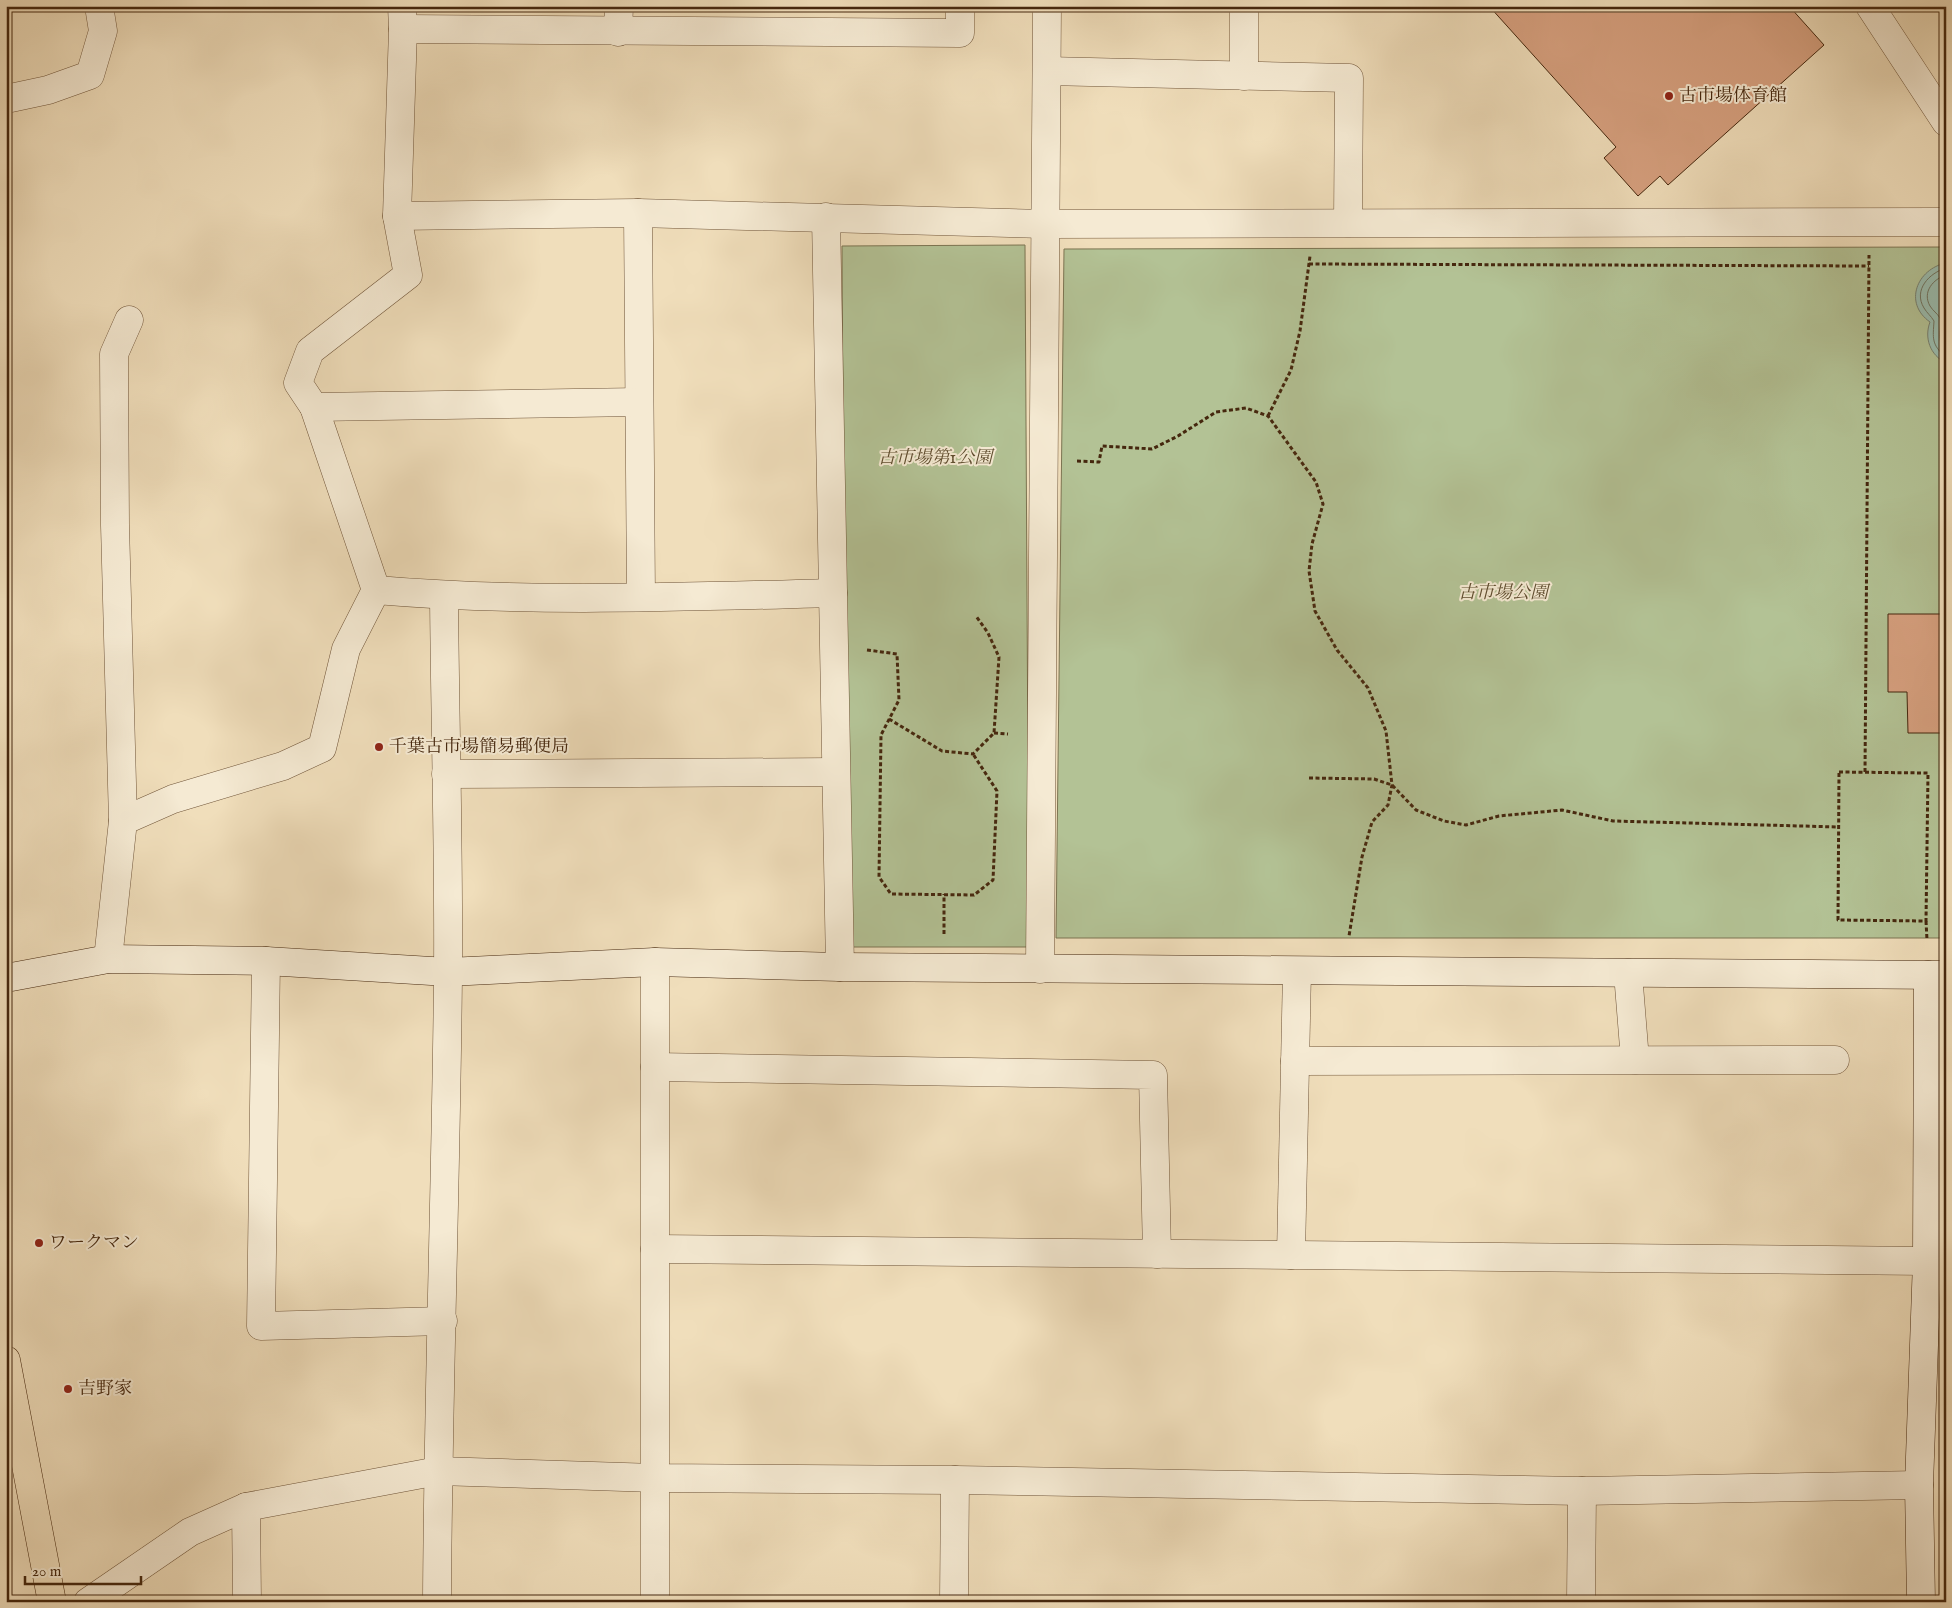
<svg xmlns="http://www.w3.org/2000/svg" width="1952" height="1608" viewBox="0 0 1952 1608" font-family="'IM FELL English','Noto Serif JP',serif">
  <style>
    .green { fill: #b3c295; stroke: #7c7452 }
    .water { fill: #9abcae; stroke: #78806e }
    .lines { fill: none; stroke-linecap: round; stroke-linejoin: round }
    .shore { stroke: #70725e; stroke-width: 1 }
    .building { fill: #d6a07f; stroke: #45270e }
    .street-casing { stroke: #705539; stroke-width: 29 }
    .secondary-casing { stroke: #45270e; stroke-width: 29 }
    .primary-casing { stroke: #45270e; stroke-width: 29 }
    .path { stroke: #45270e; stroke-width: 3; stroke-dasharray: 4 2.5; stroke-linecap: butt }
    .street { stroke: #f5ead3; stroke-width: 28 }
    .secondary { stroke: #f5ead3; stroke-width: 28 }
    .primary { stroke: #f0debb; stroke-width: 28 }
    .poi-dot { fill: #8f2418; stroke: #f5ead3; stroke-width: 2 }
    .labels { text-anchor: middle; dominant-baseline: central; stroke-width: 4; stroke-linejoin: round; paint-order: stroke }
    .poi-label { font-size: 18px; fill: #45270e; stroke: #f5ead3; text-anchor: start }
    .park-label { font-size: 18px; font-style: italic; fill: #604e30; stroke: #f5ead3 }
  </style>
  <rect width="100%" height="100%" fill="#f0debb"/>
  <filter id="stains"><feTurbulence type="fractalNoise" baseFrequency=".004" numOctaves="4"/><feColorMatrix values="0 0 0 0 .2 0 0 0 0 .09 0 0 0 0 .02 0 0 0 .5 -.17"/></filter>
  <radialGradient id="worn" r=".72"><stop offset=".6" stop-color="#630" stop-opacity="0"/><stop offset="1" stop-color="#630" stop-opacity=".3"/></radialGradient>
  <g class="green">
    <path d="M1025 245 1029 947H846L842 246Z"/>
    <path d="M1946 247V938H1056L1064 249Z"/>
  </g>
  <path class="water" d="M1946 263V363C1930 355 1924 338 1930 322 1903 303 1917 269 1946 263Z"/>
  <g class="lines">
    <g class="shore">
      <path d="M1946 268C1929 273 1913 290 1924 308 1927 313 1931 316 1934 321 1933 338 1931 345 1946 357"/>
      <path d="M1946 275C1933 279 1922 292 1930 306 1933 311 1937 313 1940 318 1942 330 1935 340 1946 349"/>
    </g>
  </g>
  <g class="building">
    <path d="M1489 6H1789L1824 45 1668 185 1660 176 1638 196 1604 158 1616 147Z"/>
    <path d="M1888 614H1946V733H1908L1907 692H1888Z"/>
  </g>
  <g class="lines">
    <g class="street-casing">
      <g id="street">
        <path d="M1870 6 1946 122"/>
        <path d="M403 29 960 33V6"/>
        <path d="M618 32 619 6"/>
        <path d="M1047 71 1349 78 1348 223"/>
        <path d="M1244 76V6"/>
        <path d="M6 99 48 90 90 75 103 31 99 6"/>
        <path d="M638 213 641 597"/>
        <path d="M397 216 638 213 1045 224 1946 222"/>
        <path d="M826 217 840 967"/>
        <path d="M314 407 639 402"/>
        <path d="M376 590C528 603 681 597 833 593"/>
        <path d="M446 774 836 772"/>
        <path d="M123 821 115 525 114 354 129 320"/>
        <path d="M108 959 123 821 173 799 283 766 322 748 346 649 376 590 314 407 298 383 310 351 408 275 397 216 403 29 402 6"/>
        <path d="M266 961 261 1326 443 1321"/>
        <path d="M655 962V1602"/>
        <path d="M1040 969 1047 6"/>
        <path d="M1628 973 1635 1060"/>
        <path d="M1295 1061 1835 1060"/>
        <path d="M655 1067 1153 1075 1157 1254"/>
        <path d="M655 1249 1927 1261"/>
        <path d="M1291 1255 1297 971"/>
        <path d="M246 1507 247 1602"/>
        <path d="M88 1602 190 1532 246 1507 438 1471 655 1478 955 1480 1582 1491 1919 1485"/>
        <path d="M437 1602C438 1393 446 1184 448 975 449 849 445 722 444 596"/>
        <path d="M954 1602 955 1480"/>
        <path d="M1581 1602 1582 1491"/>
      </g>
    </g>
    <g class="secondary-casing">
      <g id="secondary">
        <path d="M6 978 108 959 266 961 448 972 655 962 840 967 1946 975"/>
        <path d="M1921 1602 1919 1485 1927 1261 1928 975"/>
      </g>
    </g>
    <g class="primary-casing">
      <path id="primary" d="M6 1360 52 1602"/>
    </g>
    <g class="path">
      <path d="M1309 264 1869 266"/>
      <path d="M1268 416 1291 370 1300 331 1310 256"/>
      <path d="M1077 461 1099 462 1102 446 1152 449 1178 436 1216 412 1246 408 1268 416 1316 482 1323 504 1312 544 1309 571 1315 611 1337 650 1368 688 1386 731 1392 785 1388 805 1372 822 1362 857 1349 936"/>
      <path d="M867 650 897 654 899 700 881 735 879 877 891 894 974 895 993 880 997 791 973 754"/>
      <path d="M889 719 942 751 973 754 994 733 999 657 988 633 976 616"/>
      <path d="M994 733 1008 734"/>
      <path d="M1839 772 1928 773 1926 921 1838 920Z"/>
      <path d="M1865 772 1869 255"/>
      <path d="M1309 778 1374 779 1392 785 1416 810 1444 821 1466 825 1499 816 1562 810 1613 821 1839 827"/>
      <path d="M1926 921 1927 940"/>
      <path d="M944 934V894"/>
    </g>
    <use href="#street" class="street"/>
    <use href="#secondary" class="secondary"/>
    <use href="#primary" class="primary"/>
  </g>
  <g class="poi-dot">
    <circle cx="1669" cy="96" r="5"/>
    <circle cx="379" cy="747" r="5"/>
    <circle cx="39" cy="1243" r="5"/>
    <circle cx="68" cy="1389" r="5"/>
  </g>
  <g class="labels">
    <g class="poi-label">
      <text x="1679" y="96">古市場体育館</text>
      <text x="389" y="747">千葉古市場簡易郵便局</text>
      <text x="49" y="1243">ワークマン</text>
      <text x="78" y="1389">吉野家</text>
    </g>
    <g class="park-label">
      <text x="935" y="458">古市場第1公園</text>
      <text x="1503" y="593">古市場公園</text>
    </g>
  </g>
  <rect width="1952" height="1608" fill="none" stroke="#f0debb" stroke-width="25"/>
  <rect x="8" y="8" width="1937" height="1593" fill="none" stroke="#45270e" stroke-width="2.5"/>
  <rect x="12" y="12" width="1927" height="1583" fill="none" stroke="#45270e"/>
  <path d="M25 1576v8h116v-8" fill="none" stroke="#45270e" stroke-width="2.5"/>
  <text x="32" y="1576" font-size="15" fill="#45270e" stroke="#f5ead3" stroke-width="4" paint-order="stroke">20 m</text>
  <rect width="100%" height="100%" filter="url(#stains)"/>
  <rect width="100%" height="100%" fill="url(#worn)"/>
</svg>
